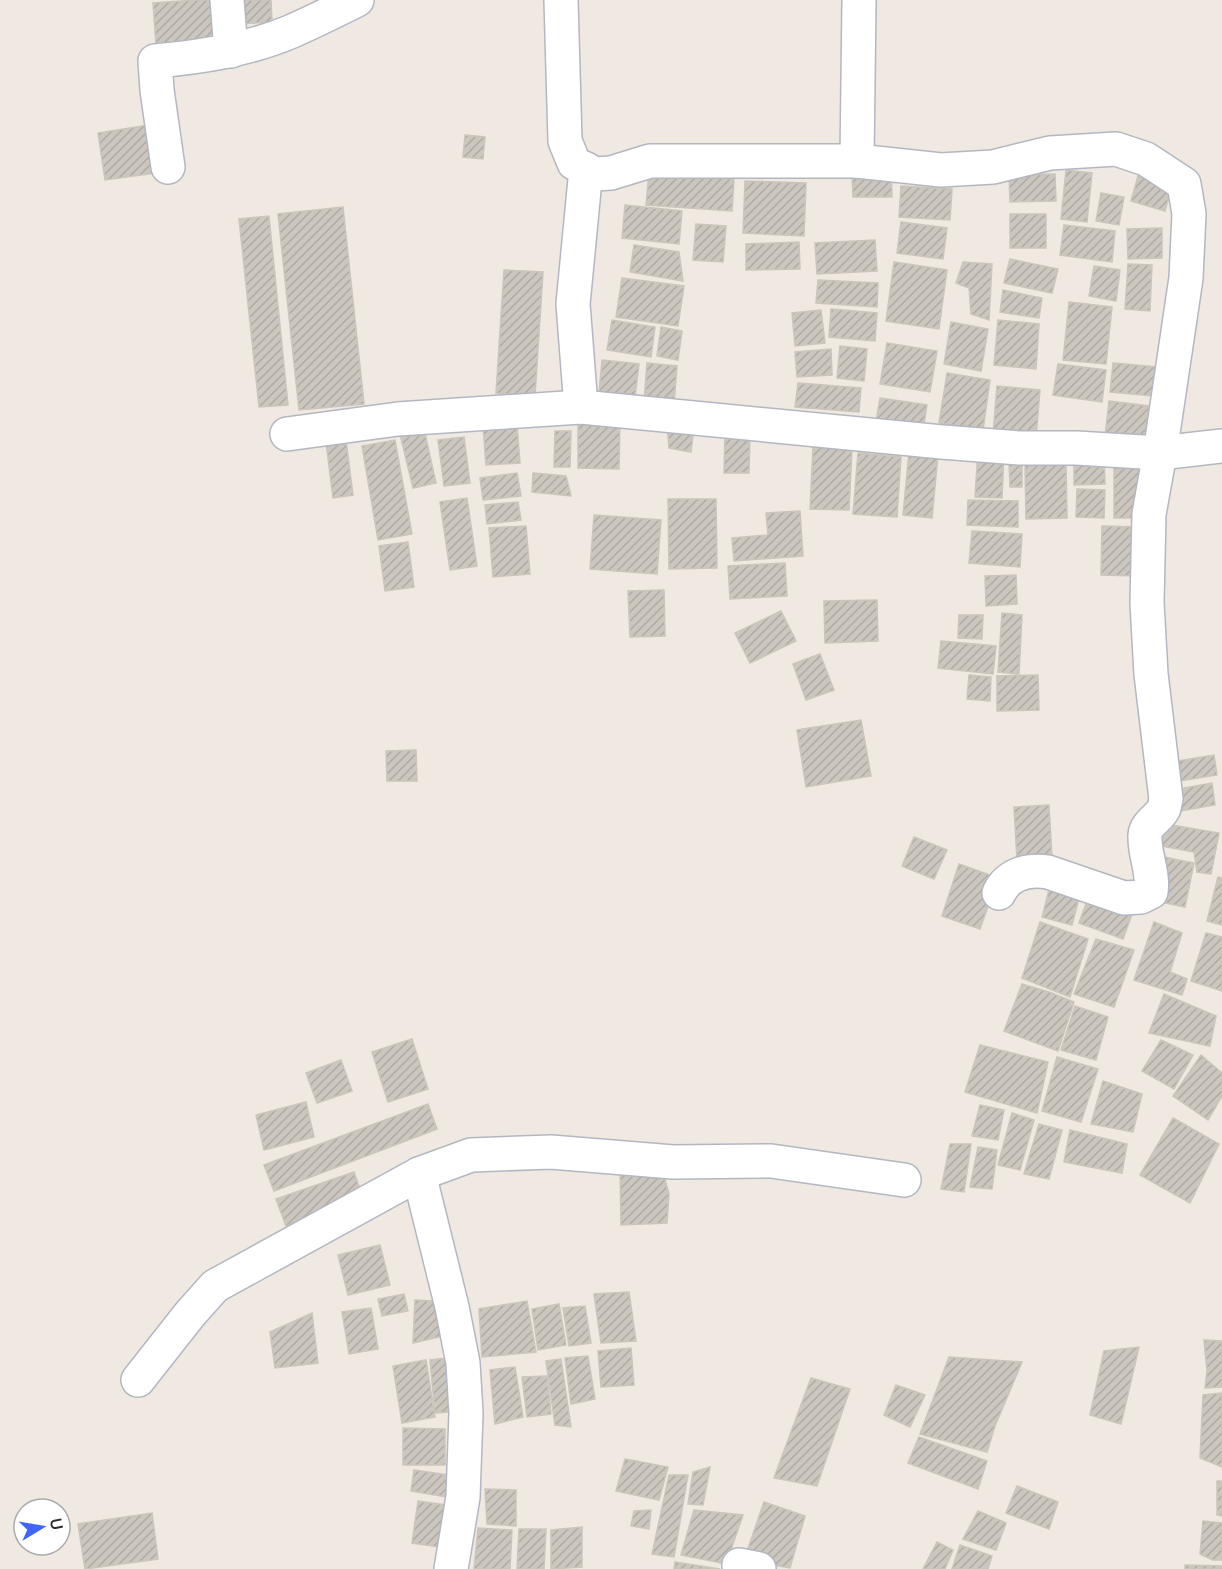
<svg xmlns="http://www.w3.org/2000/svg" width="1222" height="1569" viewBox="0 0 1222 1569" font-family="Manrope,sans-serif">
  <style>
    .building { fill: url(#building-hatch); stroke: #cbc5ba; stroke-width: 1.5 }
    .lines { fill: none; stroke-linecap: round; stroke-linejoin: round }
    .minor-casing { stroke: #b4b7c1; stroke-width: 36 }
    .minor { stroke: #fff; stroke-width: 33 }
  </style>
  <defs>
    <pattern id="building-hatch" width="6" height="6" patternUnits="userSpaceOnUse" patternTransform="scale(1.5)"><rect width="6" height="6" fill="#cbc7bf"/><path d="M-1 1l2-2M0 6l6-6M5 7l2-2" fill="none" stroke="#afaba4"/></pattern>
  </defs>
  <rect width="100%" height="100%" fill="#efe9e1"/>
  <g class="building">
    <path d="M196 0H211L214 40 156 44 153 3Z"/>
    <path d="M235 0H271L272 22 237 24Z"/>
    <path d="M148 125 155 173 105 180 98 133Z"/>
    <path d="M465 135 485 137 483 159 463 157Z"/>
    <path d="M891 170 892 197H853L852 172Z"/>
    <path d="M1066 170 1092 173 1087 222 1061 219Z"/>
    <path d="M649 173 734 179 732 211 646 205Z"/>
    <path d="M1055 174 1056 201 1010 202 1009 175Z"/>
    <path d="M1138 176 1172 186 1165 211 1131 201Z"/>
    <path d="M745 181 806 183 804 236 743 233Z"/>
    <path d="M901 186 952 189 950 220 899 217Z"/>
    <path d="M1101 193 1124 197 1119 225 1096 221Z"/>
    <path d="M625 205 682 211 679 244 622 238Z"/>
    <path d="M343 207 364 404 299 410 278 214Z"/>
    <rect x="1010" y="214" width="36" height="34"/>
    <path d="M269 216 288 405 259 407 239 219Z"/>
    <path d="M901 222 947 228 943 259 897 253Z"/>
    <path d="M696 224 726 226 723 262 693 260Z"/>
    <path d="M1064 225 1115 231 1112 262 1060 255Z"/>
    <path d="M1162 228V258L1128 259 1127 229Z"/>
    <path d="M875 240 877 271 817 274 815 243Z"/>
    <path d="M799 242 800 269 746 270V244Z"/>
    <path d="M634 245 679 252 683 281 630 272Z"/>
    <path d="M1010 259 1058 269 1052 293 1004 283Z"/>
    <path d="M894 262 947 270 939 329 886 321Z"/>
    <path d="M963 262 992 264 989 320 971 314 969 288 956 283Z"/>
    <path d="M1128 264 1152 265 1150 311 1125 309Z"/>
    <path d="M1094 266 1120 270 1116 301 1089 296Z"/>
    <path d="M504 270 543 272 535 396 496 393Z"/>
    <path d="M622 278 684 286 678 326 616 317Z"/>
    <path d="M818 280 878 283 877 307 816 303Z"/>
    <path d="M1003 290 1042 298 1039 318 1000 312Z"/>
    <path d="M1069 302 1112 307 1106 364 1063 360Z"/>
    <path d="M831 309 877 313 875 341 829 337Z"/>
    <path d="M821 310 825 343 795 346 792 313Z"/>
    <path d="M612 320 655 327 651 357 607 350Z"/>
    <path d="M998 320 1039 324 1036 369 994 365Z"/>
    <path d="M951 322 988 329 981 371 944 364Z"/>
    <path d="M661 327 682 331 678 360 657 356Z"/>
    <path d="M887 343 937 351 930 392 880 384Z"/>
    <path d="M840 346 867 349 864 381 837 378Z"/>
    <path d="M831 349 832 375 797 377 795 352Z"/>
    <path d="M602 360 639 364 635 397 599 393Z"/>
    <path d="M647 363 677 366 674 404 644 402Z"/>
    <path d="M1113 363 1157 367 1154 396 1110 392Z"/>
    <path d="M1058 364 1106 370 1102 402 1053 395Z"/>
    <path d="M947 373 990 380 983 430 939 423Z"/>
    <path d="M798 383 861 388 859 412 795 407Z"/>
    <path d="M997 386 1040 390 1036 438 993 434Z"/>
    <path d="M880 398 927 405 923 430 876 422Z"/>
    <path d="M1109 401 1149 406 1145 441 1105 436Z"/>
    <path d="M578 419H620L619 469 578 468Z"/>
    <path d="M667 423 694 428 691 452 669 448Z"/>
    <path d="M517 425 520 463 486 465 483 426Z"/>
    <path d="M424 429 436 483 413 488 400 434Z"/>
    <path d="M555 431H571L570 467H554Z"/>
    <path d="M725 433 750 434 749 473H724Z"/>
    <path d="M464 437 470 483 444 486 438 440Z"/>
    <path d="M346 440 353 495 333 498 326 442Z"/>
    <path d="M395 440 412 534 378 540 362 446Z"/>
    <path d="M813 447 852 449 849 510 810 509Z"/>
    <path d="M978 451 1004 452 1002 498 975 497Z"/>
    <path d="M909 452 938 455 932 518 903 515Z"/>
    <path d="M858 453 901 457 897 517 853 514Z"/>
    <path d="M1074 456H1104L1105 484 1074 485Z"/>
    <path d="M1022 461V487H1010L1009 462Z"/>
    <path d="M1025 463H1066L1067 518 1026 519Z"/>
    <path d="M1114 464H1145L1144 518H1114Z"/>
    <path d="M517 473 521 496 483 500 480 478Z"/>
    <path d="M533 473 566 476 571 496 532 492Z"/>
    <path d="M1077 489 1105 490 1104 518 1076 517Z"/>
    <path d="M467 498 477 566 450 570 440 502Z"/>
    <path d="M668 499H716L717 568 669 569Z"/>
    <path d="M968 500 1018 501V527L967 525Z"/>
    <path d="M518 502 521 520 487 524 485 505Z"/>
    <path d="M800 511 803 556 734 561 732 538 768 535 766 513Z"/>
    <path d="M594 515 661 520 657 574 590 569Z"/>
    <path d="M526 526 530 574 493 577 489 528Z"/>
    <path d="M1102 526 1138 527 1137 576 1101 575Z"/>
    <path d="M972 531 1022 534 1020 567 969 563Z"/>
    <path d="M408 542 414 587 385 591 379 546Z"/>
    <path d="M785 563 787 596 730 599 728 566Z"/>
    <path d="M1016 575 1017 604 986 606 985 576Z"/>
    <path d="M664 590 665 636 630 637 628 591Z"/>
    <path d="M877 600 878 641 825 643 824 601Z"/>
    <path d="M781 611 796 641 750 663 735 633Z"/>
    <path d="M1002 613 1022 615 1019 674 998 672Z"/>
    <path d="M959 615H983L982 639 958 638Z"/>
    <path d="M941 641 996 646 993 674 938 668Z"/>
    <path d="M820 654 834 690 806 700 793 664Z"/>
    <path d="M969 675 991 677 990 701 967 699Z"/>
    <path d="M1038 675 1039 710 997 711V676Z"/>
    <path d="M861 720 871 776 806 787 797 730Z"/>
    <path d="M416 750 417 781H387L386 751Z"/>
    <path d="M1214 755 1217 775 1180 781 1177 761Z"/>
    <path d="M1212 783 1215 805 1181 811 1178 789Z"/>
    <path d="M1049 805 1052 858 1017 860 1014 807Z"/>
    <path d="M1166 824 1219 833 1211 874 1197 872 1194 852 1161 846Z"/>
    <path d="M914 837 947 850 934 879 902 866Z"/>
    <path d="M1159 856 1194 863 1185 907 1151 900Z"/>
    <path d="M959 864 998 878 980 929 942 916Z"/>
    <path d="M1218 877 1222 878V925L1207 921Z"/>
    <path d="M1050 886 1080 894 1072 925 1042 917Z"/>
    <path d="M1091 890 1135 906 1123 939 1079 923Z"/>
    <path d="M1040 922 1088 939 1070 997 1022 978Z"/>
    <path d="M1154 922 1182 933 1170 972 1187 979 1182 995 1134 980Z"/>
    <path d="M1206 933 1222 937V991L1191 981Z"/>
    <path d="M1096 939 1134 950 1114 1007 1074 994Z"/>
    <path d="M1022 984 1049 992 1074 1002 1058 1051 1004 1031Z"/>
    <path d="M1164 994 1216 1016 1210 1046 1149 1033Z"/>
    <path d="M1075 1006 1108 1017 1096 1060 1061 1050Z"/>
    <path d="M412 1039 428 1089 388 1102 372 1052Z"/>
    <path d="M1161 1040 1193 1055 1174 1089 1142 1071Z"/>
    <path d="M980 1045 1048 1062 1037 1113 965 1092Z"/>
    <path d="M1201 1055 1222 1073V1096L1208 1120 1173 1096Z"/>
    <path d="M1057 1057 1098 1069 1081 1122 1042 1111Z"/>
    <path d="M341 1060 352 1091 317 1103 306 1073Z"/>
    <path d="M1103 1081 1142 1094 1133 1132 1091 1124Z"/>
    <path d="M306 1102 314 1137 264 1150 256 1115Z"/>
    <path d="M428 1104 437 1129 274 1191 264 1165Z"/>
    <path d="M980 1105 1004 1110 998 1140 972 1136Z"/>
    <path d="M1012 1113 1034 1120 1020 1170 998 1165Z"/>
    <path d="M1173 1118 1219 1144 1190 1203 1140 1175Z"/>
    <path d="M1039 1124 1062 1130 1049 1179 1024 1174Z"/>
    <path d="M1070 1130 1127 1144 1122 1173 1064 1162Z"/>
    <path d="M950 1144H971L964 1192 941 1189Z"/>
    <path d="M978 1147 997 1150 992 1189 970 1187Z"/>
    <path d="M661 1165 669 1194 667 1223 621 1225 620 1167Z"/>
    <path d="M354 1172 363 1198 286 1226 276 1199Z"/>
    <path d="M380 1245 390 1285 348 1295 338 1255Z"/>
    <path d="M629 1292 636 1341 601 1343 594 1294Z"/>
    <path d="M404 1294 408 1311 382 1316 378 1299Z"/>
    <path d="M415 1300 433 1301 443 1336 413 1343Z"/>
    <path d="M527 1301 536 1352 482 1357 479 1309Z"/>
    <path d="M559 1304 566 1345 538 1350 532 1309Z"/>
    <path d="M585 1306 591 1343 569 1346 563 1308Z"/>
    <path d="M371 1308 378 1349 349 1354 342 1312Z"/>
    <path d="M312 1313 318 1363 275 1368 270 1332Z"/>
    <path d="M1204 1340 1222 1341V1387L1205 1388 1207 1371Z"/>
    <path d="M1139 1347 1121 1424 1090 1415 1104 1351Z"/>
    <path d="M631 1348 634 1385 601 1387 598 1351Z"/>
    <path d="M588 1356 595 1399 571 1404 565 1358Z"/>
    <path d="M457 1357 464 1411 435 1413 430 1360Z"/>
    <path d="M949 1357 1022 1362 995 1426 987 1452 920 1434Z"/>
    <path d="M561 1359 571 1427 555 1425 546 1361Z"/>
    <path d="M426 1360 435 1417 402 1423 393 1366Z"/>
    <path d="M515 1367 523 1417 495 1424 490 1370Z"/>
    <path d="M547 1376 551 1414 527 1417 522 1377Z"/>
    <path d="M811 1378 850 1389 817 1486 774 1478Z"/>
    <path d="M896 1385 925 1395 910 1427 884 1415Z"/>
    <path d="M1222 1393V1467L1200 1458 1203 1395Z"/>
    <path d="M403 1428 445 1429V1465H403Z"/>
    <path d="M919 1437 987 1461 978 1489 908 1463Z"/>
    <path d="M625 1459 668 1467 659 1500 616 1491Z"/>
    <path d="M710 1467 703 1505 688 1504 693 1472Z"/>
    <path d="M414 1470 462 1477 458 1499 411 1491Z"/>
    <path d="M669 1475H688L674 1557 652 1554Z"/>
    <path d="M1217 1481H1222V1516L1217 1515Z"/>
    <path d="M1017 1486 1058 1502 1049 1529 1006 1513Z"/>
    <path d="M485 1489 516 1490V1526L487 1524Z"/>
    <path d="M418 1501 459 1507 453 1549 412 1543Z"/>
    <path d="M764 1502 805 1516 790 1568 744 1560Z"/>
    <path d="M651 1510 649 1529 631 1526 634 1511Z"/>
    <path d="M694 1510 743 1515 726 1564 681 1555Z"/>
    <path d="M978 1511 1006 1523 996 1550 963 1539Z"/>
    <path d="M152 1513 158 1559 85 1569 78 1524Z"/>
    <path d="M1203 1521 1222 1523V1560H1213L1200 1554Z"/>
    <path d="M582 1527V1567L551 1569V1530Z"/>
    <path d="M478 1528 512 1530 510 1569H474Z"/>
    <path d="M519 1529H546L544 1569H517Z"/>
    <path d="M937 1542 953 1550 945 1569H923Z"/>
    <path d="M960 1545 992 1556 988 1569H952Z"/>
    <path d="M675 1562 720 1569H674Z"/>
    <path d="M1185 1565 1222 1566V1569H1185Z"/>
  </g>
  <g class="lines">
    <g class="minor-casing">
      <g id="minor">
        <path d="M227 0 231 51"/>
        <path d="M561 0 565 141 574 163 595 174 611 173 650 161H857L941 170 993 167 1050 153 1116 149 1146 159 1184 184 1189 214 1186 278 1160 453 1222 446"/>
        <path d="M857 161 859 0"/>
        <path d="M168 167 157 90 155 61C201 57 247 50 290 32 313 22 335 11 357 0"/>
        <path d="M581 407 573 304 586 169"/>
        <path d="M287 434 398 419 581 407 942 442 1019 448H1076L1160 453 1149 514 1147 603 1151 674 1166 799C1166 799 1164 808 1164 808 1160 818 1146 823 1145 835 1144 854 1154 873 1151 892L1141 897 1124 898 1048 872C1028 869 1008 874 999 893"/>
        <path d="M419 1174 452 1307 463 1363 466 1413 463 1497 451 1569"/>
        <path d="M138 1380 190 1314 215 1286 419 1174 471 1155 551 1152 673 1162 771 1161 904 1180"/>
        <path d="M739 1565 759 1569"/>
      </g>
    </g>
    <use href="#minor" class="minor"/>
  </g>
  <g transform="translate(42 1527) rotate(79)"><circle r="28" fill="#ffffff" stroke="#ababab" stroke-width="1.5"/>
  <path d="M0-4.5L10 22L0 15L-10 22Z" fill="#4264fb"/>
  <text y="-9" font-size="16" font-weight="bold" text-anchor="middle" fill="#2e2e2e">U</text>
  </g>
</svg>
